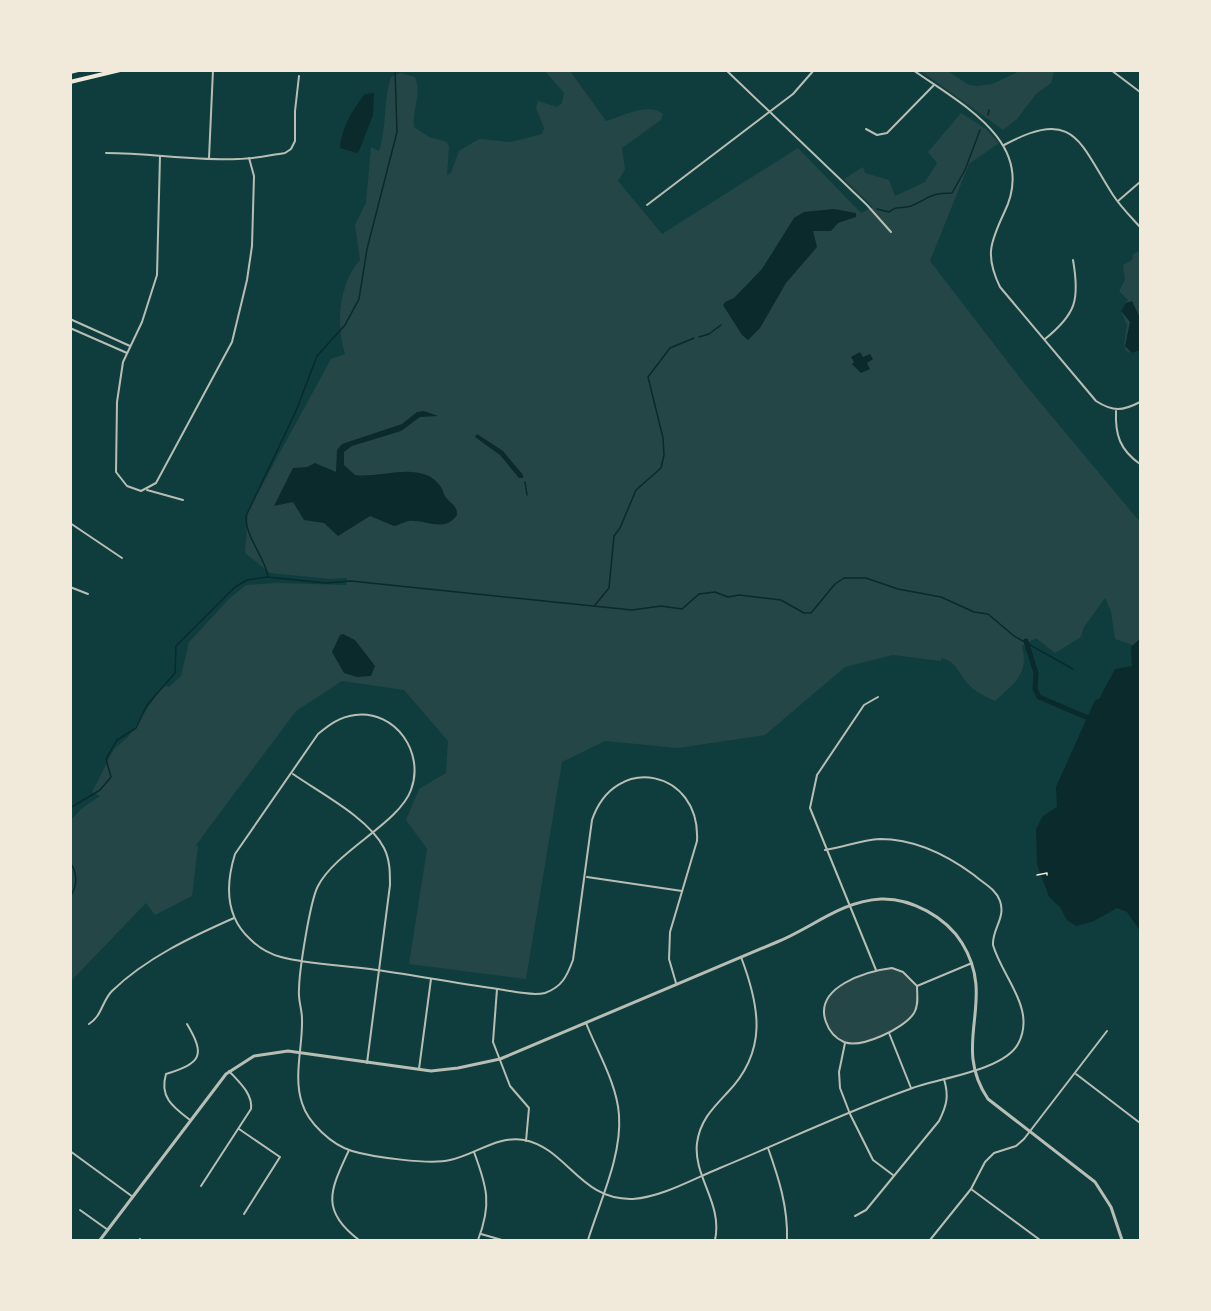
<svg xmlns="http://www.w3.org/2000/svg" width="1211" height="1311" viewBox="0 0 1211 1311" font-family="Roboto,sans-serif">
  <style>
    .green { fill: #244646 }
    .water { fill: #0a2a2b }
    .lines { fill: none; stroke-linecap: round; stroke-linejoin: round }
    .stream { stroke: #0a2a2b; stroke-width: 1.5 }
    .canal { stroke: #0a2a2b; stroke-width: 5 }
    .path { stroke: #f1e9da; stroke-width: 1.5 }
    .minor { stroke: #b8beb3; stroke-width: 2 }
    .tertiary { stroke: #b8beb3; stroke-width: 3 }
    .primary { stroke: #f1e9da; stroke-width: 4 }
  </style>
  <rect width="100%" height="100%" fill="#0f3d3e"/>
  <g class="green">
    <path d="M545 71H570L606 121C623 116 648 102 663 114L661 120 622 148 625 169 618 181 662 234 798 148 861 213 873 207 844 179 863 167 865 173 889 180 895 196 925 182 937 163 928 152 961 113 986 129 999 143 969 164 930 261 1024 383 1140 522V639L1133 645 1115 639 1111 611 1105 598 1084 627 1081 637 1055 653 1036 638 1022 646C1029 675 1015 682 995 701 987 697 976 693 969 685 959 675 957 661 941 658V661L893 655 845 667 765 735 678 748 605 741 562 762 526 979 409 964 427 849 406 820 419 789 446 773 448 741 404 690 342 681 296 711 196 845 198 846 192 896 155 915 146 903 71 981V820L81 809 100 796 92 792 114 749 128 737 163 685 169 687 181 676 189 642 230 598 246 585 277 583 346 585 347 578 330 579 270 573 245 553 248 511 331 359 345 354C336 325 338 285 360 260L355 225 366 203 371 147 379 151C387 126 383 102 391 77L400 73 415 77C422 95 412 109 414 127L429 137 447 142 449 147 447 175 451 173 459 151 479 139 511 142 542 134 544 128 536 108 538 101 557 107 562 103 564 93Z"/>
    <path d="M921 71H948L969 85 976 86 992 84 1020 71H1051L1054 73 1051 83 1036 94 1017 119 1003 130Z"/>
    <path d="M1140 251V349L1132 353 1126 351 1124 345 1127 325 1121 311 1128 300 1119 291 1125 280 1123 265 1132 260 1133 254Z"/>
    <path d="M892 968 903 972 917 986C917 994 918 1007 914 1013 905 1028 859 1050 844 1042 833 1036 829 1027 824 1017 825 1009 826 1000 830 994 841 978 874 970 892 968Z"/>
  </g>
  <g class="water">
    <path d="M374 93 373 115 359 151 357 153 340 148C341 129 353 108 365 94Z"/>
    <path d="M834 209 856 213V217L838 223 831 231H813L817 247 786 283 760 328 748 340 742 335 723 305 725 302 734 298 762 269 794 218 804 212Z"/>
    <path d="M1132 301 1140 318V350L1132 353 1125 346 1130 322 1121 311 1126 303Z"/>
    <path d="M860 352 863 357 870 354 873 359 867 363 870 369 861 373 852 364 854 362 851 357Z"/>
    <path d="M424 411 438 416 420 417 401 431 352 446 344 452V465L355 475C381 479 422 459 441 487 443 490 443 493 445 496 450 504 457 504 457 515 446 532 429 521 413 521 406 520 401 525 394 526L370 516 338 536 324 523 304 520 293 502 274 506 293 468 307 467 315 463 336 472 337 450 342 444 402 424 417 412Z"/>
    <path d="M477 434 503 451 523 475V478H519L500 455 475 437Z"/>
    <path d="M343 634 355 640 375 666 371 676 357 677 344 673 332 652 340 635Z"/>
    <path d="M1140 639V931L1127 912 1117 908 1094 921 1076 926 1067 920 1060 907 1049 897 1037 864 1036 829 1043 816 1057 807 1056 787 1095 700 1099 699 1115 669 1132 666 1131 647Z"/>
  </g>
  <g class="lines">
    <g class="stream">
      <path d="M988 115 989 110"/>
      <path d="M877 209 889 212C897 205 902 209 911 206 930 198 929 193 952 193L965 170 980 130"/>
      <path d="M699 337 709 334 721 325"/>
      <path d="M525 482 527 495"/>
      <path d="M268 576C264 556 245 536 246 516L296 411 317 356 345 325 359 299 367 249 397 132 395 70"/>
      <path d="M595 605 609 588 614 536 620 528 636 490 661 468 664 455 663 438 648 377 670 348 694 338"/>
      <path d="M70 808 100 790 111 777 106 759 117 740 136 728 147 705 175 673 176 646 235 587 247 580 267 577 326 583 351 581 632 610 661 606 682 609 699 594 715 592 728 597 739 595 781 600 804 613H811L835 584 844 578H866L898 589 941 597 974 612 988 614 1014 636 1073 669"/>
      <path d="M70 862C78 874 78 885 70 897"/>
    </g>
    <path class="canal" d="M1026 641 1036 673 1035 689 1039 697 1093 720"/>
    <path class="path" d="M1037 875 1047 873V875"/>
    <g class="minor">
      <path d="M726 70 867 205 891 232"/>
      <path d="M913 70C961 104 1039 143 1004 213 990 243 985 256 1000 287L1096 401C1113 412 1123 411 1140 402"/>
      <path d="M1111 70 1140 92"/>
      <path d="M866 129 877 135 887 133 934 85"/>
      <path d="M1004 145C1075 107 1079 142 1113 195 1120 206 1131 217 1140 227"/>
      <path d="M106 153C151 153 194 161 238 159 254 159 270 155 285 153L291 149 295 141V111L299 76"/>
      <path d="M160 156 157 275 142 322 123 362 117 402 116 472 127 486 141 491 156 483 232 342 247 280 252 246 254 176 249 158"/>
      <path d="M209 158 213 70"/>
      <path d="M1118 201 1140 182"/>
      <path d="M647 205 793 94 814 70"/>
      <path d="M70 319 130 346"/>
      <path d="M70 328 127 353"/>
      <path d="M1045 339C1076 314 1080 300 1073 260"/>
      <path d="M1116 411C1115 435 1120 450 1140 464"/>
      <path d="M147 490 183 500"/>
      <path d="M70 523 122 558"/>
      <path d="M70 587 88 594"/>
      <path d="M293 774C320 793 369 818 384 848 390 860 390 872 390 885L367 1063"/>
      <path d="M587 877 682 891"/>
      <path d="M892 968 903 972 917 986C917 995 919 1005 914 1013 905 1028 861 1049 844 1042 835 1038 829 1031 826 1022 813 987 867 971 892 968Z"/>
      <path d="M876 970 810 808 817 775 864 705 878 697"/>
      <path d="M676 983 669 959 670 932 697 841C701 770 615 752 592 820L573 960C567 976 562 987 545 993 532 996 516 992 504 990 461 984 419 976 377 970 345 965 312 965 281 957 270 954 258 947 250 939 225 916 226 883 235 854L318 734C329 725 339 717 355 715 396 710 425 753 411 790 399 823 336 851 318 886 310 901 299 972 299 990 298 1000 302 1009 302 1019 303 1046 293 1076 302 1103 308 1123 332 1145 352 1151 372 1157 430 1165 450 1160 475 1155 497 1135 524 1140 567 1148 580 1201 633 1199 662 1197 693 1179 720 1168 783 1142 845 1112 910 1089 938 1078 1003 1071 1018 1044 1037 1009 1002 977 993 945 992 929 1006 918 1000 901 996 889 983 883 974 875 947 855 914 839 880 839 862 840 843 847 825 850"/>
      <path d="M917 986 972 963"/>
      <path d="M497 989 493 1042 510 1086 529 1108 526 1141"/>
      <path d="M586 1023C597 1051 617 1084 619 1115 622 1156 600 1201 588 1240"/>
      <path d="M89 1024C102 1016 102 1001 112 991 146 958 191 937 234 918"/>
      <path d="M187 1024C206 1056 201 1063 166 1074 159 1097 173 1107 190 1120"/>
      <path d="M889 1033 911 1088"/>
      <path d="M845 1043 839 1072 840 1088 850 1114 873 1160 893 1175"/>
      <path d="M419 1069 431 979"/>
      <path d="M1076 1074 1140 1123"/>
      <path d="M239 1129 280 1157 244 1214"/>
      <path d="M768 1148C779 1179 788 1207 787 1240"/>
      <path d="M349 1150C331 1189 319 1210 359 1240"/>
      <path d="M70 1151 133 1197"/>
      <path d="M474 1152C487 1187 492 1204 478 1240"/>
      <path d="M201 1186 251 1109C253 1094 239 1082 229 1071"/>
      <path d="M971 1189 1040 1240"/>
      <path d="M80 1210 108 1230"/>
      <path d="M855 1216 866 1210 939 1121C947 1105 949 1096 944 1079"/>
      <path d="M481 1234 502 1240"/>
      <path d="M139 1240 140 1239"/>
      <path d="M715 1240C723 1203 693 1177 697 1143 700 1121 712 1109 727 1093 768 1051 760 1007 741 957"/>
      <path d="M930 1240 971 1189 985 1162 994 1153 1016 1146 1024 1139 1107 1031"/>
    </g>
    <path class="tertiary" d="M100 1240 226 1074 254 1056 288 1051 431 1071 458 1068 500 1059C592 1020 684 981 777 942 812 928 841 901 881 899 911 898 946 917 962 943 998 1001 950 1043 988 1099L1095 1182 1111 1207 1122 1240"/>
    <g class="primary">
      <path d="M70 72 78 70"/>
      <path d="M70 82 120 70"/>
    </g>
  </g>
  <rect width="1211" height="1311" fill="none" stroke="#f1e9da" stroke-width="144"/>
</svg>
